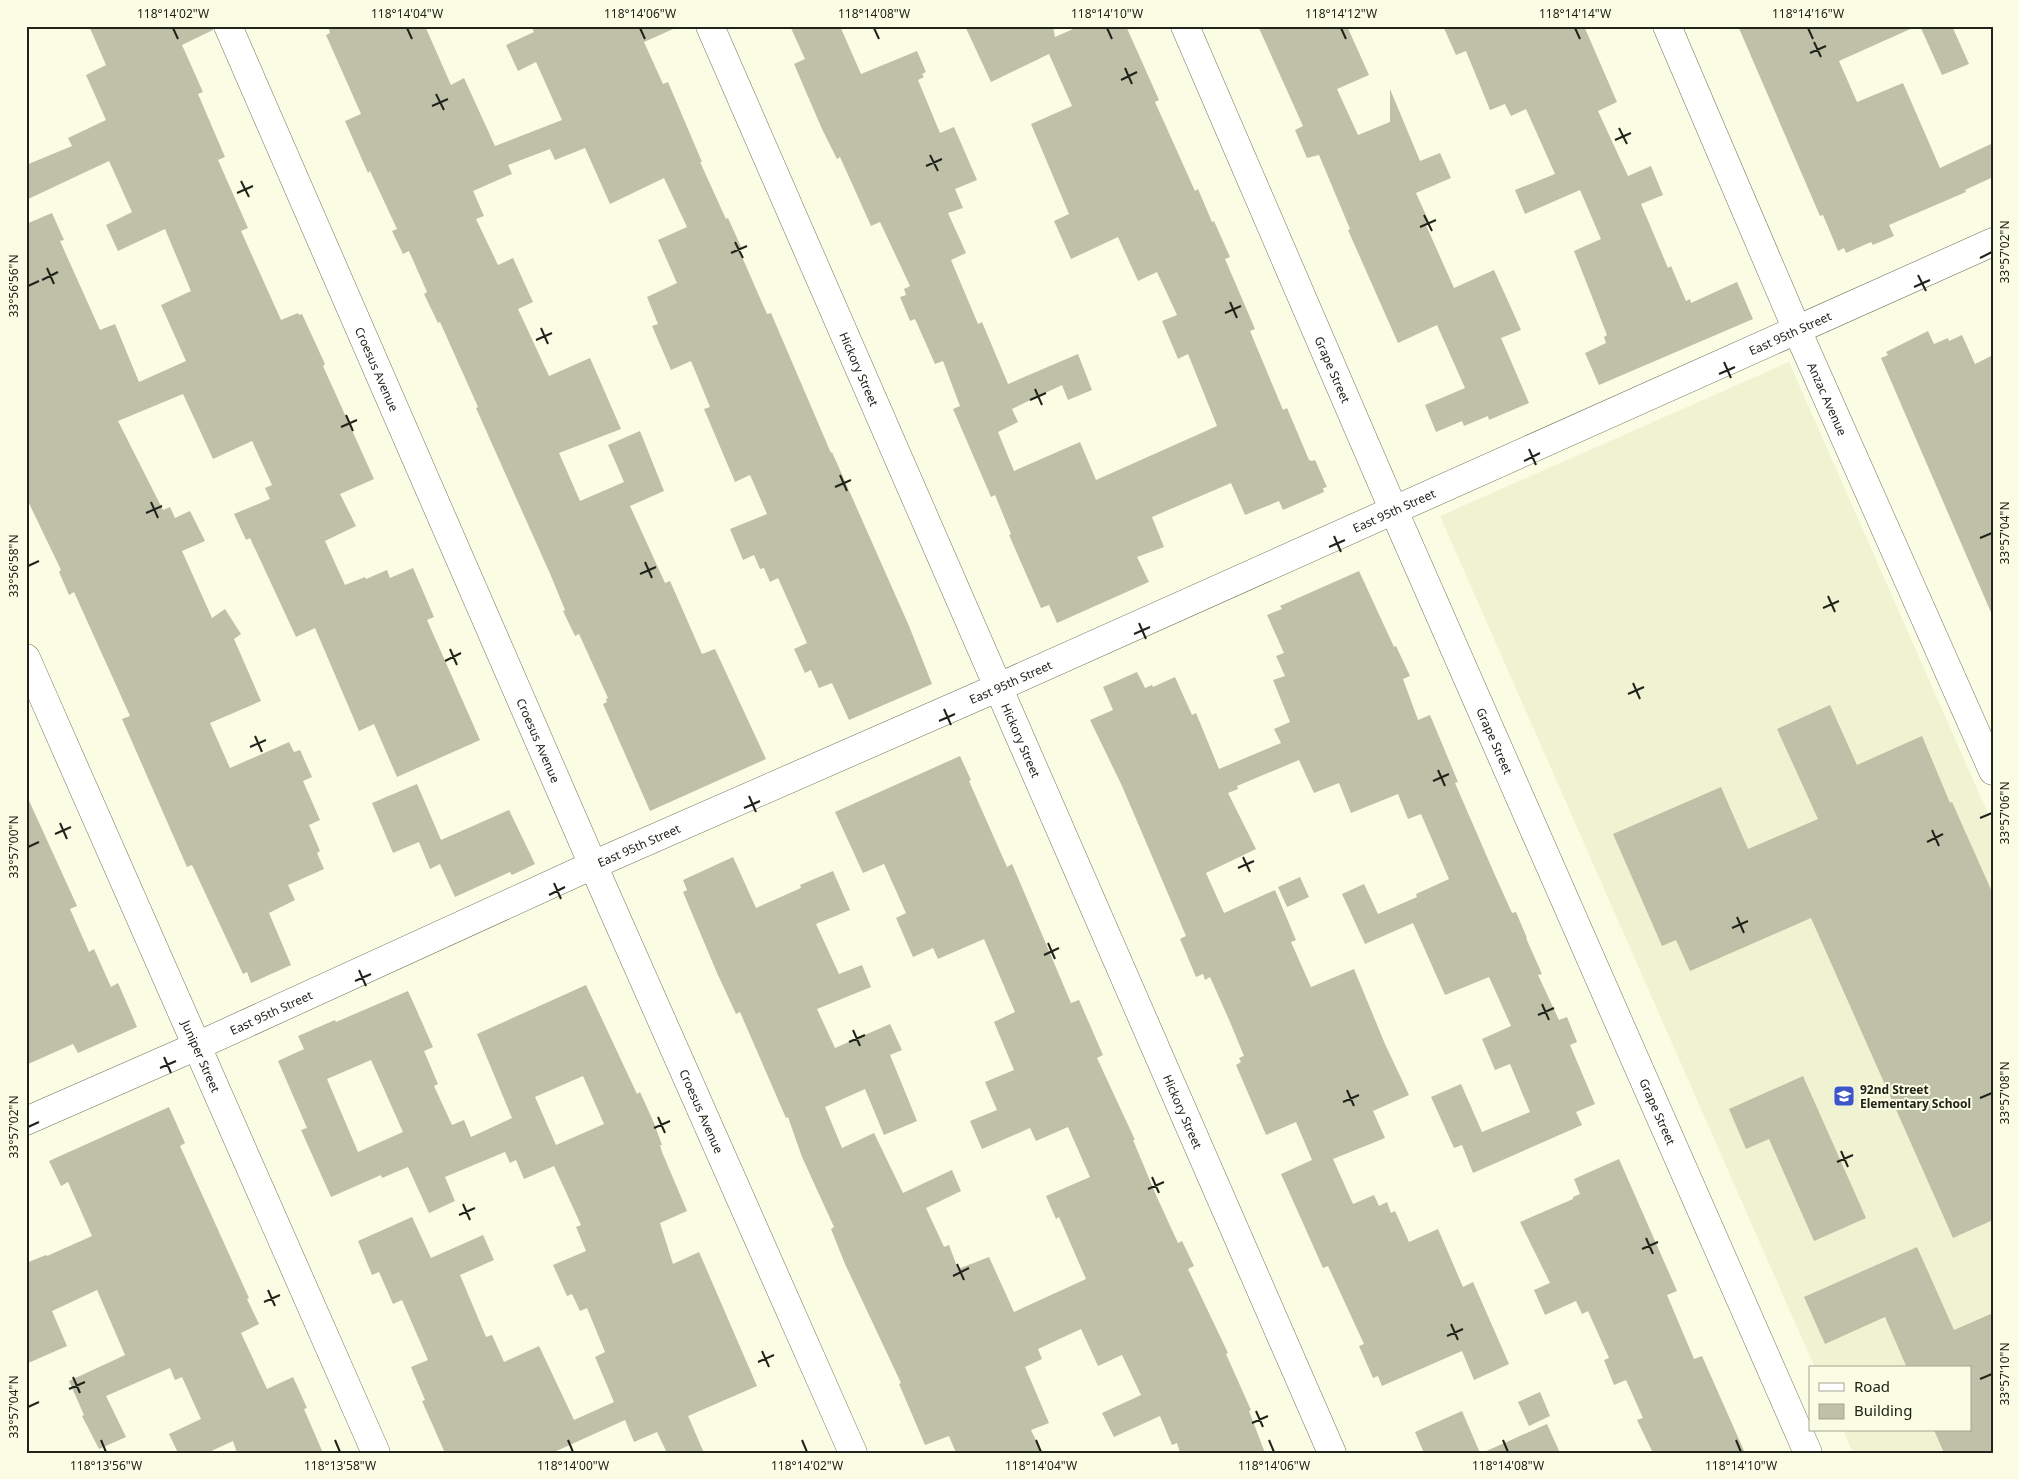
<svg xmlns="http://www.w3.org/2000/svg" width="2019" height="1479" viewBox="0 0 2019 1479" font-family="'Noto Sans',sans-serif">
  <style>
    .built { fill: #eff3d1 }
    .building { fill: #bec1a8; fill-rule: evenodd }
    .lines { fill: none; stroke-linecap: round; stroke-linejoin: round }
    .minor-casing { stroke: #71735c; stroke-width: 29 }
    .minor { stroke: #fff; stroke-width: 28 }
    .ticks { fill: none; stroke: #212219; stroke-width: 2 }
    .labels { text-anchor: middle; dominant-baseline: central; stroke-width: 4; stroke-linejoin: round; paint-order: stroke }
    .street-label { font-size: 12px; fill: #212219; stroke: #fafde3 }
    .poi-label { font-size: 12px; font-weight: bold; fill: #212219; stroke: #fafde3; text-anchor: start }
    .neatline { fill: none; stroke: #212219; stroke-width: 2 }
    .ticks-label { font-size: 12px; text-anchor: middle; fill: #212219 }
  </style>
  <rect width="100%" height="100%" fill="#fafde3"/>
  <path class="built" d="M1789 362 1993 825V1453H1853L1843 1430H1970V1368H1815L1440 516Z"/>
  <g class="building">
    <path d="M89 26H213V30L182 45 203 92 198 94 225 157 218 160 248 228 241 231 281 320 298 313 299 315 302 314 325 364 323 366 374 479 340 494 356 526 325 541 345 585 365 577 366 579 387 570 390 578 413 568 434 617 427 620 480 740 397 777 374 724 359 731 315 628 296 637 250 538 246 540 234 514 270 499 265 488 272 485 252 441 213 459 183 394 118 421 163 510 170 507 175 518 190 511 205 541 182 551 212 618 225 609 241 634 234 639 261 701 210 723 230 768 289 742 294 752 300 750 312 777 303 781 320 820 309 825 320 851 317 853 324 869 288 885 295 900 269 913 291 965 251 983 247 972 243 974 192 865 187 867 122 719 130 716 74 592 69 595 59 572 61 570 26 497V224L52 213 64 240 60 241 100 330 115 324 139 382 186 361 161 305 191 291 165 229 118 251 106 225 132 212 109 161 26 200V165L72 146 68 138 106 120 86 75 106 65Z"/>
    <path d="M328 26H425L451 85 464 78 495 146 562 120 536 62 518 71 506 45 534 32 531 26H680L644 42 663 84 668 82 702 162H700L726 219 728 218 742 249 739 250 767 314 771 313 831 453 832 452 909 626 932 684 849 720 832 683 819 688 811 670 805 673 794 649 807 643 778 578 770 582 764 568 760 569 754 555 743 560 730 529 767 514 750 475 735 482 704 409 710 407 691 361 671 370 652 326 658 324 647 297 677 283 658 240 687 227 664 178 610 204 585 148 555 160 550 149 508 165 512 174 473 191 484 216 476 219 498 265 513 258 533 302 518 309 549 376 590 358 621 429 559 453 580 501 624 482 608 445 640 431 664 491 630 506 665 583 670 581 702 654 715 649 766 759 650 811 603 704 607 702 606 699 608 698 579 634 575 636 563 611 565 610 551 576 476 408 478 407 440 322 438 323 424 294 427 292 409 251 403 254 392 231 397 229 370 171 368 173 345 121 361 114 326 35 330 33Z"/>
    <path d="M790 26H840L861 74 917 51 926 72 922 74 924 77 918 80 940 133 954 127 977 180 955 189 963 208 948 213 966 253 951 260 978 324 982 322 1008 384 1078 354 1092 390 1068 400 1062 385 1012 409 1018 422 998 432 1014 471 1080 442 1096 480 1217 426 1188 354 1178 359 1162 321 1177 315 1157 272 1138 281 1118 237 1071 259 1054 221 1069 214 1031 124 1072 106 1049 54 991 82 965 26H1053L1055 37 1080 26H1126L1159 100 1155 102 1195 191 1198 189 1212 222 1214 221 1230 257 1225 259 1255 329 1250 331 1283 410 1287 408 1309 460 1312 461 1315 460 1327 487 1323 488 1324 492 1283 510 1279 501 1245 515 1231 483 1152 517 1164 547 1137 557 1149 582 1057 623 1049 605 1041 608 1009 535 1011 534 995 495 991 497 953 409 960 406 943 361 935 364 915 319 910 321 900 297 906 295 904 289 910 286 880 222 871 226 840 157 837 159 822 129 794 64 805 59Z"/>
    <path d="M1258 26H1347L1369 75 1337 89 1358 135 1390 122V89L1420 161 1440 153 1451 178 1416 193 1429 222 1425 223 1454 288 1494 270 1521 330 1501 338 1529 403 1489 420 1488 416 1464 426 1462 421 1436 432 1425 405 1465 388 1437 325 1398 343 1348 230 1350 229 1319 155 1307 158 1295 130 1303 126Z"/>
    <path d="M1443 26H1584L1617 102 1598 111 1628 176 1651 166 1663 195 1641 204 1668 268 1671 266 1686 301 1690 299 1691 303 1737 282 1753 319 1599 385 1585 353 1606 343 1604 337 1607 335 1574 251 1601 239 1580 190 1525 214 1515 190 1555 174 1526 109 1511 116 1505 104 1490 110 1466 51 1456 55Z"/>
    <path d="M1738 26H1917L1839 61 1857 102 1903 83 1940 168 1993 143V177L1965 190 1966 192 1889 225 1894 236 1873 245 1871 242 1846 253 1844 248 1838 251 1823 215 1820 216Z"/>
    <path d="M1920 26H1952L1969 64 1942 75Z"/>
    <path d="M1928 331 1934 344 1948 338 1949 341 1962 335 1975 364 1993 355V617L1881 358 1888 355 1886 352Z"/>
    <path d="M1359 571 1394 647 1396 646 1410 676 1403 679 1418 720 1430 715 1458 782 1455 783 1494 873 1512 913 1516 912 1527 938H1526L1542 974 1538 975 1558 1018 1559 1020 1567 1017 1577 1042 1570 1045 1595 1104 1576 1112 1582 1125 1473 1173 1462 1145 1454 1148 1431 1097 1461 1084 1482 1132 1530 1112 1510 1064 1495 1070 1482 1039 1511 1026 1489 977 1445 995 1413 923 1365 944 1342 894 1364 884 1378 914 1417 897 1416 894 1449 879 1421 814 1408 819 1398 794 1351 813 1339 783 1314 793 1299 760 1237 786 1238 789 1228 793 1256 849 1206 873 1224 913 1275 890 1296 940 1291 942 1311 987 1354 969 1385 1044 1409 1095 1373 1111 1385 1138 1333 1159 1353 1204 1374 1195 1379 1206 1387 1202 1391 1213 1395 1211 1409 1242 1438 1229 1463 1287 1473 1282 1509 1364 1474 1380 1462 1351 1382 1386 1378 1376 1373 1378 1359 1346 1364 1344 1328 1266 1323 1268 1281 1174 1312 1160 1296 1122 1266 1135 1236 1065 1241 1062 1239 1058 1244 1056 1230 1022 1210 977 1205 980 1203 974 1196 977 1180 939 1186 936 1122 786 1090 720 1113 710 1103 687 1137 672 1145 688 1152 685 1153 687 1175 677 1192 715 1196 713 1219 769 1281 743 1274 729 1290 722 1273 680 1285 676 1276 656 1284 653 1267 615 1282 609 1280 606Z"/>
    <path d="M1830 705 1857 765 1922 736 1950 803 1952 802 1993 894V1220L1953 1238 1811 918 1690 971 1676 940 1662 946 1613 834 1721 787 1748 849 1818 819 1777 729Z"/>
    <path d="M960 756 971 780 969 781 1007 867 1012 864 1024 892 1071 1003 1079 1000 1103 1055 1097 1058 1135 1140H1133L1156 1195 1178 1243 1182 1241 1194 1266 1188 1269 1228 1353 1226 1354 1251 1410 1249 1411 1265 1453H1180L1177 1443 1172 1445 1160 1416 1114 1437 1102 1413 1141 1395 1122 1355 1098 1366 1081 1329 1038 1349 1042 1359 1025 1367 1049 1423 1031 1430 1042 1453H956L949 1436 925 1445 899 1384 901 1383 845 1264 831 1229 834 1227 802 1157 788 1117 786 1118 740 1012 736 1014 717 973 683 892 687 890 683 880 733 857 756 908 801 888 800 885 833 871 850 910 816 924 839 974 862 965 871 987 817 1009 835 1048 890 1024 902 1050 890 1055 917 1121 884 1135 865 1089 825 1107 842 1148 874 1133 903 1193 952 1170 961 1191 926 1208 944 1247 949 1245 958 1269 989 1257 1014 1312 1086 1279 1059 1217 1056 1219 1046 1196 1090 1177 1068 1127 1036 1141 1030 1128 982 1149 970 1121 997 1110 985 1082 1014 1070 994 1022 1015 1012 984 939 938 959 933 948 913 957 896 918 906 913 884 864 863 873 835 812Z"/>
    <path d="M417 784 441 840 509 810 535 864 512 875 510 872 455 897 440 864 430 869 419 842 393 853 372 803Z"/>
    <path d="M26 794 77 906 70 909 89 952 94 949 111 987 118 983 137 1027 78 1053 73 1044 26 1065Z"/>
    <path d="M1300 877 1309 897 1287 907 1278 887Z"/>
    <path d="M586 985 637 1094 640 1092 654 1123 662 1145H660L662 1152 687 1211 660 1223 673 1264 699 1252 757 1386 688 1416 704 1453H667L657 1432 634 1442 625 1420 552 1453H445L422 1401 425 1400 411 1367 428 1360 402 1300 393 1304 379 1272 372 1275 358 1241 412 1217 431 1258 483 1235 494 1260 460 1275 486 1337 492 1335 504 1362 539 1346 574 1420 614 1402 595 1357 605 1352 587 1308 580 1311 572 1294 567 1296 553 1265 586 1251 576 1227 581 1225 554 1166 524 1179 516 1160 510 1163 505 1152 445 1177 455 1201 429 1213 408 1167 382 1178 381 1175 331 1197 301 1130 307 1128 278 1061 304 1049 298 1036 335 1020 336 1022 408 991 433 1047 424 1051 438 1084 434 1086 452 1125 464 1120 471 1137 512 1118 477 1034ZM371 1060 403 1132 358 1152 327 1079ZM583 1076 604 1124 556 1145 535 1097Z"/>
    <path d="M1803 1076 1866 1218 1814 1241 1769 1139 1746 1149 1729 1109Z"/>
    <path d="M169 1107 185 1143 180 1146 249 1298 247 1299 259 1324 241 1333 267 1389 293 1377 307 1408 304 1409 323 1453H237L233 1441 207 1453H178L169 1434 201 1419 182 1377 175 1380 170 1368 106 1396 126 1437 99 1449 82 1416 84 1415 69 1381 125 1355 97 1290 52 1311 67 1346 26 1364V1263L46 1255 47 1256 92 1236 68 1182 61 1186 49 1161Z"/>
    <path d="M1619 1159 1677 1291 1667 1295 1694 1359 1702 1356 1745 1453H1653L1637 1420 1643 1418 1626 1380 1614 1385 1604 1360 1609 1358 1588 1311 1582 1314 1576 1301 1545 1315 1534 1290 1550 1283 1520 1222 1573 1199V1197L1580 1194 1574 1179Z"/>
    <path d="M1917 1247 1954 1330 1993 1313V1453H1944L1934 1430H1970V1368H1907L1885 1317 1825 1344 1804 1297Z"/>
    <path d="M1540 1392 1550 1416 1529 1426 1518 1402Z"/>
    <path d="M1462 1411 1480 1453H1424L1415 1432Z"/>
    <path d="M1547 1424 1560 1453H1482Z"/>
  </g>
  <g class="lines">
    <g class="minor-casing">
      <g id="minor">
        <path id="s1" d="M228 26 593 865 853 1453"/>
        <path id="s2" d="M710 26 1332 1453"/>
        <path id="s3" d="M1185 26 1394 511 1808 1453"/>
        <path id="s4" d="M1667 26 1797 330 1993 771"/>
        <path id="s5" d="M26 658 376 1453"/>
        <path id="s6" d="M26 1121 197 1046 593 865 999 687 1993 242"/>
      </g>
    </g>
    <use href="#minor" class="minor"/>
  </g>
  <path class="ticks" d="M173 28 178 39M407 28 412 39M640 28 645 39M874 28 879 39M1107 28 1112 39M1341 28 1346 39M1575 28 1580 39M1808 28 1813 39M1814 42 1821 57M1810 53 1826 46M1125 68 1132 84M1121 80 1137 72M436 94 444 110M432 106 448 99M1619 128 1627 144M1615 140 1631 133M930 155 938 171M926 166 942 159M241 181 249 197M237 193 253 186M1424 215 1432 231M1420 227 1436 220M735 242 743 258M731 253 747 246M1980 258 1992 252M47 268 54 284M1918 275 1926 291M42 280 58 272M28 286 39 281M1914 287 1930 280M1230 302 1237 318M1225 313 1241 306M541 328 548 344M536 340 552 333M1724 362 1731 378M1719 374 1735 367M1035 389 1042 405M1030 400 1046 393M346 415 353 431M341 427 357 420M1529 449 1536 465M1524 461 1540 453M840 475 847 491M835 487 851 480M151 502 158 518M146 513 162 506M1334 536 1341 552M1980 538 1992 533M1329 547 1345 540M645 562 652 578M28 566 39 561M640 574 656 567M1828 596 1835 612M1823 608 1839 601M1139 623 1146 639M1134 634 1150 627M450 649 457 665M445 661 461 653M1633 683 1640 699M1628 694 1644 687M944 709 951 725M939 721 955 714M255 736 262 752M250 747 266 740M1438 770 1445 786M1433 781 1449 774M749 796 756 812M744 808 760 801M1980 818 1992 813M60 823 67 839M1932 830 1939 846M55 834 71 827M1927 842 1943 834M28 847 39 842M1243 857 1250 872M1238 868 1254 861M554 883 561 899M549 895 565 887M1737 917 1744 933M1732 928 1748 921M1048 943 1055 959M1044 955 1059 948M359 970 366 986M355 981 371 974M1542 1004 1549 1020M1538 1015 1554 1008M853 1030 860 1046M849 1042 865 1035M164 1057 171 1073M160 1068 176 1061M1347 1090 1354 1106M1980 1098 1992 1093M1343 1102 1359 1095M658 1117 665 1133M28 1127 39 1122M654 1128 670 1121M1841 1151 1848 1167M1837 1162 1853 1155M1152 1177 1159 1193M1148 1189 1164 1182M463 1204 470 1220M459 1215 475 1208M1646 1238 1653 1254M1642 1249 1658 1242M957 1264 964 1280M953 1276 969 1268M268 1290 275 1306M264 1302 280 1295M1451 1324 1458 1340M1447 1336 1463 1329M762 1351 769 1367M758 1362 774 1355M73 1377 80 1393M1980 1379 1992 1374M69 1389 85 1382M28 1407 39 1402M1256 1411 1263 1427M1252 1423 1268 1416M101 1440 106 1452M335 1440 340 1452M568 1440 573 1452M802 1440 807 1452M1036 1440 1041 1452M1269 1440 1274 1452M1503 1440 1508 1452M1736 1440 1741 1452"/>
  <defs>
    <g id="school-square" transform="scale(1.125)"><rect x="-9" y="-9" width="18" height="18" rx="4" fill="#3e55c8" stroke="#fafde3"/><path d="M0-5L7-2L0 1L-7-2ZM-4 1L0 2.5L4 1V4Q0 6-4 4Z" fill="#fff"/></g>
  </defs>
  <g fill-rule="evenodd">
    <use href="#school-square" x="1844" y="1096"/>
  </g>
  <g class="labels">
    <g class="street-label">
      <text stroke="none"><textPath href="#s6" startOffset="1932">East 95th Street</textPath></text>
      <text stroke="none"><textPath href="#s2" startOffset="374">Hickory Street</textPath></text>
      <text stroke="none"><textPath href="#s1" startOffset="374">Croesus Avenue</textPath></text>
      <text stroke="none"><textPath href="#s3" startOffset="374">Grape Street</textPath></text>
      <text stroke="none"><textPath href="#s4" startOffset="406">Anzac Avenue</textPath></text>
      <text stroke="none"><textPath href="#s6" startOffset="1498">East 95th Street</textPath></text>
      <text stroke="none"><textPath href="#s6" startOffset="1078">East 95th Street</textPath></text>
      <text stroke="none"><textPath href="#s2" startOffset="779">Hickory Street</textPath></text>
      <text stroke="none"><textPath href="#s1" startOffset="779">Croesus Avenue</textPath></text>
      <text stroke="none"><textPath href="#s3" startOffset="779">Grape Street</textPath></text>
      <text stroke="none"><textPath href="#s6" startOffset="672">East 95th Street</textPath></text>
      <text stroke="none"><textPath href="#s6" startOffset="268">East 95th Street</textPath></text>
      <text stroke="none"><textPath href="#s5" startOffset="435">Juniper Street</textPath></text>
      <text stroke="none"><textPath href="#s1" startOffset="1184">Croesus Avenue</textPath></text>
      <text stroke="none"><textPath href="#s2" startOffset="1184">Hickory Street</textPath></text>
      <text stroke="none"><textPath href="#s3" startOffset="1184">Grape Street</textPath></text>
    </g>
    <g class="poi-label">
      <text x="1860" y="1089">92nd Street<tspan x="1860" dy="14">Elementary School</tspan></text>
    </g>
  </g>
  <rect width="2019" height="1479" fill="none" stroke="#fafde3" stroke-width="55"/>
  <rect x="1809" y="1366" width="162" height="65" fill="#fafde3" stroke="#a3a592"/>
  <rect x="1819" y="1383" width="25" height="8" fill="#ffffff" stroke="#a3a592"/>
  <text x="1854" y="1392" font-size="15" fill="#212219">Road</text>
  <rect x="1819" y="1404" width="25" height="15" fill="#bec1a8" stroke="#a3a592"/>
  <text x="1854" y="1416" font-size="15" fill="#212219">Building</text>
  <rect x="28" y="28" width="1964" height="1424" class="neatline"/>
  <g class="ticks-label">
    <text x="173" y="18">118°14'02"W</text>
    <text x="407" y="18">118°14'04"W</text>
    <text x="640" y="18">118°14'06"W</text>
    <text x="874" y="18">118°14'08"W</text>
    <text x="1107" y="18">118°14'10"W</text>
    <text x="1341" y="18">118°14'12"W</text>
    <text x="1575" y="18">118°14'14"W</text>
    <text x="1808" y="18">118°14'16"W</text>
    <text transform="translate(2005 252) rotate(-90)" y="4">33°57'02"N</text>
    <text transform="translate(14 286) rotate(-90)" y="4">33°56'56"N</text>
    <text transform="translate(2005 533) rotate(-90)" y="4">33°57'04"N</text>
    <text transform="translate(14 566) rotate(-90)" y="4">33°56'58"N</text>
    <text transform="translate(2005 813) rotate(-90)" y="4">33°57'06"N</text>
    <text transform="translate(14 847) rotate(-90)" y="4">33°57'00"N</text>
    <text transform="translate(2005 1093) rotate(-90)" y="4">33°57'08"N</text>
    <text transform="translate(14 1127) rotate(-90)" y="4">33°57'02"N</text>
    <text transform="translate(2005 1374) rotate(-90)" y="4">33°57'10"N</text>
    <text transform="translate(14 1407) rotate(-90)" y="4">33°57'04"N</text>
    <text x="106" y="1470">118°13'56"W</text>
    <text x="340" y="1470">118°13'58"W</text>
    <text x="573" y="1470">118°14'00"W</text>
    <text x="807" y="1470">118°14'02"W</text>
    <text x="1041" y="1470">118°14'04"W</text>
    <text x="1274" y="1470">118°14'06"W</text>
    <text x="1508" y="1470">118°14'08"W</text>
    <text x="1741" y="1470">118°14'10"W</text>
  </g>
</svg>
